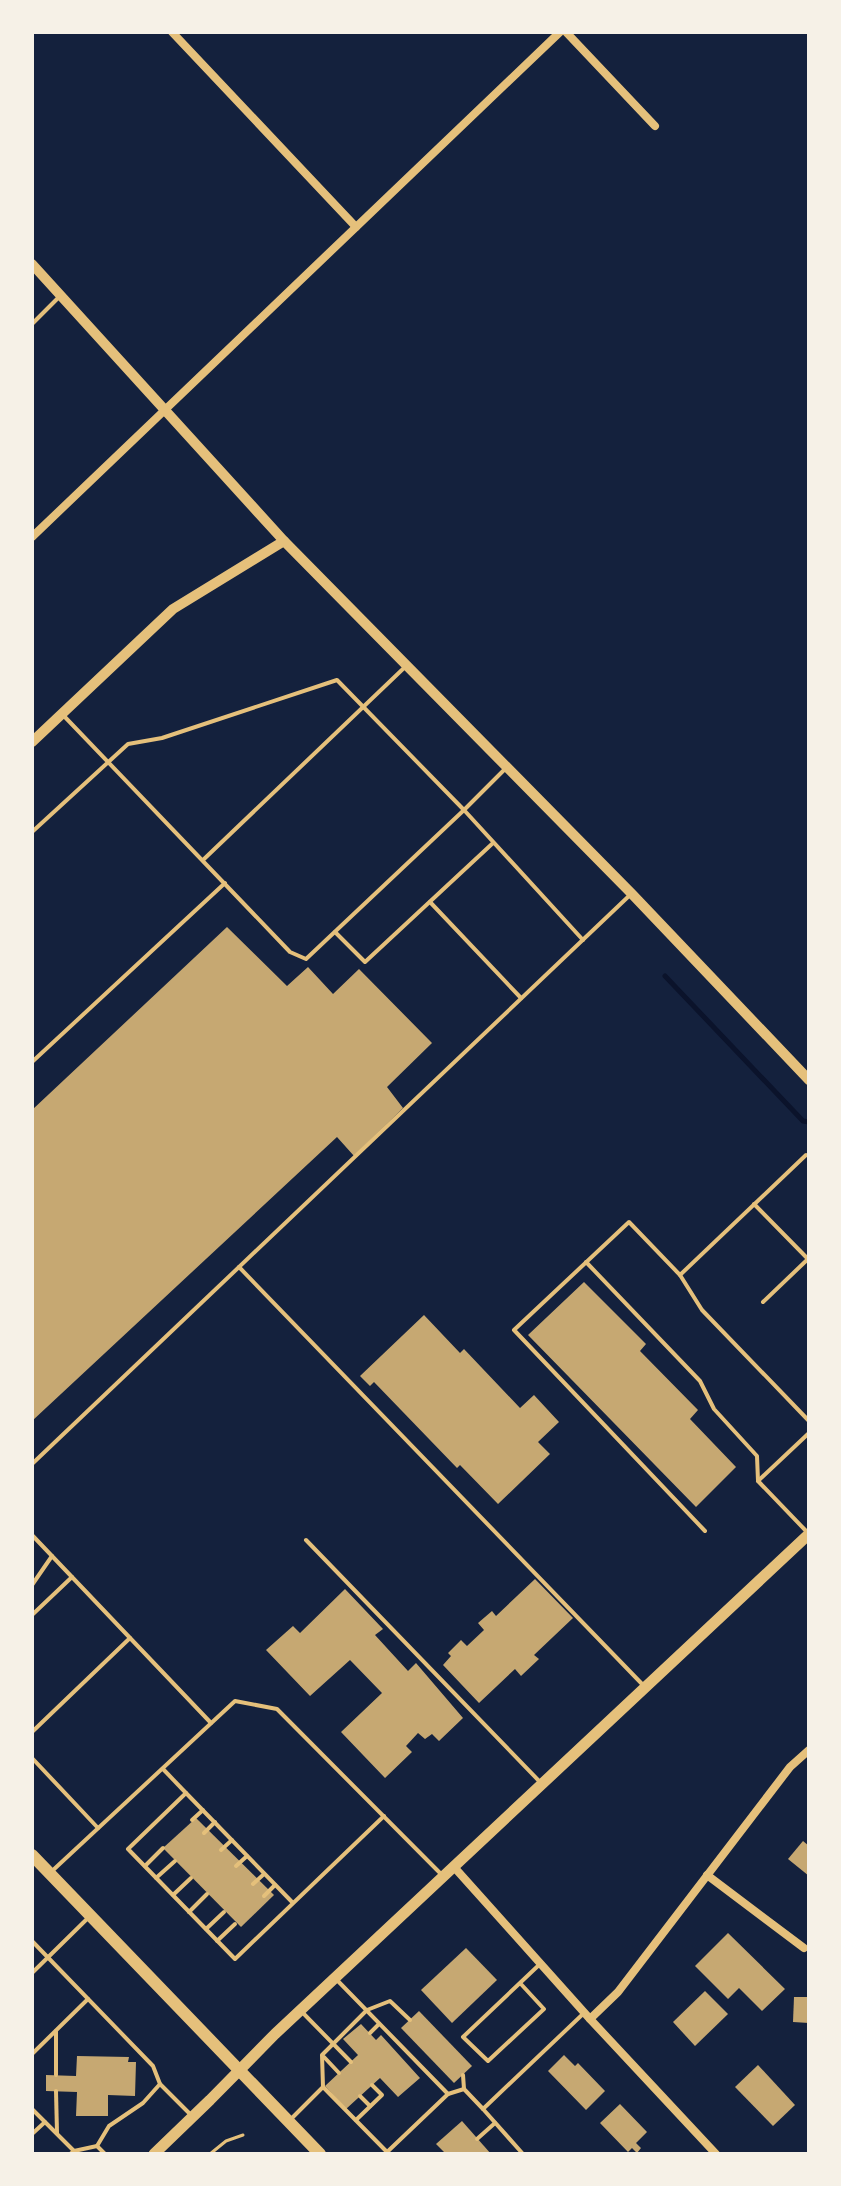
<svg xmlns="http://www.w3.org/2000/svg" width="841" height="2186" viewBox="0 0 841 2186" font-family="'Source Serif 4',serif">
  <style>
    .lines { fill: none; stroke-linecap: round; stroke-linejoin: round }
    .stream { stroke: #0b132b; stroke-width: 5 }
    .building { fill: #c6a872 }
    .path { stroke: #e5c07b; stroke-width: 3 }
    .service { stroke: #e5c07b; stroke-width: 4 }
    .minor { stroke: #e5c07b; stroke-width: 8 }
    .tertiary { stroke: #e5c07b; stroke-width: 10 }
    .secondary { stroke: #e5c07b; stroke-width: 11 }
    .primary { stroke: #e5c07b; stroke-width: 12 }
  </style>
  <rect width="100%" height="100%" fill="#14213d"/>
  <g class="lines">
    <path class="stream" d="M665 976 803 1121 809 1122"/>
  </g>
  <g class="building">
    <path d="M227 927 287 986 308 967 333 994 359 969 432 1043 387 1087 403 1108 354 1156 337 1137 32 1421V1110Z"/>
    <path d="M584 1282 646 1344 640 1351 698 1410 690 1419 736 1467 696 1507 528 1335Z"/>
    <path d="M424 1315 460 1353 464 1349 520 1408 534 1395 559 1422 538 1442 550 1454 498 1504 460 1465 457 1468 374 1382 370 1386 360 1376Z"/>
    <path d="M535 1579 573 1618 534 1655 539 1659 521 1676 515 1669 479 1703 443 1665 451 1656 448 1653 461 1640 467 1646 484 1630 478 1623 492 1611 496 1616Z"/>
    <path d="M345 1589 383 1629 375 1635 408 1671 416 1663 463 1718 439 1741 432 1734 425 1739 418 1733 406 1746 412 1752 385 1778 341 1732 382 1693 350 1660 310 1696 266 1650 293 1626 300 1633Z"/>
    <path d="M196 1818 274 1895 241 1927 163 1848Z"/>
    <path d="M803 1841 809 1846V1876L788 1859Z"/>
    <path d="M728 1933 785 1989 762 2011 739 1988 728 1999 695 1966Z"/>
    <path d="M466 1948 497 1980 452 2023 421 1990Z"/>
    <path d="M705 1991 728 2014 695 2046 673 2022Z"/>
    <path d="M794 1997H809V2023L793 2022Z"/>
    <path d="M419 2011 472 2066 454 2083 401 2028Z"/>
    <path d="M361 2024 376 2040 381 2035 420 2078 398 2097 380 2078 346 2109 325 2086 358 2055 343 2039Z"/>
    <path d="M564 2055 575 2066 578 2063 605 2091 586 2110 548 2071Z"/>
    <path d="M77 2056 129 2057 128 2062H136L135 2096 108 2095V2116H76L77 2092 46 2091V2075L76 2076Z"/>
    <path d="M758 2065 795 2105 773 2126 735 2087Z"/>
    <path d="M620 2104 647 2132 636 2143 641 2148 637 2153 632 2148 628 2152 600 2123Z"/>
    <path d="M462 2121 491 2154H446L436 2144Z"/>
  </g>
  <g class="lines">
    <path class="path" d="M210 2154 226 2141 243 2135"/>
    <g class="service">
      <path d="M32 324 60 296"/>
      <path d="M505 769 464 810 583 940"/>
      <path d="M32 832 128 744 162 738 337 680 464 810 306 959 290 952 63 715"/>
      <path d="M203 860 405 667"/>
      <path d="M430 902 521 998"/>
      <path d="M335 932 365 962 493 843"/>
      <path d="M32 1062 225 883"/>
      <path d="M754 1204 808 1259 763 1302"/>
      <path d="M586 1262 700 1381 714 1409 757 1456 758 1481 808 1533"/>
      <path d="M239 1267 643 1685"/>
      <path d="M680 1275 702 1310 809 1421"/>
      <path d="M32 1464 630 895"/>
      <path d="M758 1481 809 1433"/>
      <path d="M705 1531 514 1330 629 1222 680 1275 806 1155"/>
      <path d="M32 1535 211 1723"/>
      <path d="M306 1540 541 1783"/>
      <path d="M32 1585 52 1556"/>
      <path d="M32 1615 72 1577"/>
      <path d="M32 1732 130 1638"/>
      <path d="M32 1758 98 1828"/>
      <path d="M163 1769 186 1793"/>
      <path d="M192 1820 203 1810"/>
      <path d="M204 1833 215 1822"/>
      <path d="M221 1850 232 1840"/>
      <path d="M145 1866 163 1848"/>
      <path d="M236 1866 247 1856"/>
      <path d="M51 1872 235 1701 277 1709 442 1875"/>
      <path d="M156 1878 175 1861"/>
      <path d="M253 1884 264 1874"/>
      <path d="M173 1895 191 1878"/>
      <path d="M264 1896 275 1885"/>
      <path d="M293 1903 186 1793 128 1849 235 1959 384 1816"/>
      <path d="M189 1912 207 1894"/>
      <path d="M206 1929 224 1912"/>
      <path d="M32 1941 153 2066 160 2084 143 2103 109 2126 97 2146 74 2151"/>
      <path d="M217 1941 235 1924"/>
      <path d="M32 1973 89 1917"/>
      <path d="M335 1978 448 2094"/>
      <path d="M520 1983 544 2009 488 2061 463 2037 540 1964"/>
      <path d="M302 2012 351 2062"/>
      <path d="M56 2031V2075"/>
      <path d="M370 2033 379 2024"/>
      <path d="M32 2054 88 1999"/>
      <path d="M324 2057 339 2073"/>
      <path d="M463 2075 464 2089"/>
      <path d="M160 2084 192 2116"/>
      <path d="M323 2087 387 2152"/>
      <path d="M56 2091 57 2133"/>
      <path d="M360 2096 370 2106"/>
      <path d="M32 2109 74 2151 70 2154"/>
      <path d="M291 2119 323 2087 322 2055 367 2010 390 2001 410 2020"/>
      <path d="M356 2120 382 2095 372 2085"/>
      <path d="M32 2134 45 2122"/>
      <path d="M477 2139 495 2123"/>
      <path d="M97 2146 105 2154"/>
      <path d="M385 2154 448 2094 464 2089 483 2109"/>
      <path d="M523 2154 483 2109 584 2013"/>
    </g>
    <g class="minor">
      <path d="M172 32 356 227"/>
      <path d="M566 32 655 126"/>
      <path d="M32 537 560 32"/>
      <path d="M454 1867 590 2019 716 2154"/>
      <path d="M707 1875 804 1948"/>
      <path d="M590 2019 618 1992 790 1767 809 1750"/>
    </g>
    <g class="tertiary">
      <path d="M32 264 284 541 632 894 809 1080"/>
      <path d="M32 742 173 609 284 541"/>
    </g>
    <path class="secondary" d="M154 2154 210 2100 275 2034 809 1534"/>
    <path class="primary" d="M32 1855 320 2154"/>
  </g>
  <rect width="841" height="2186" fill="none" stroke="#f6f1e7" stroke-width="68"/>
</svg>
